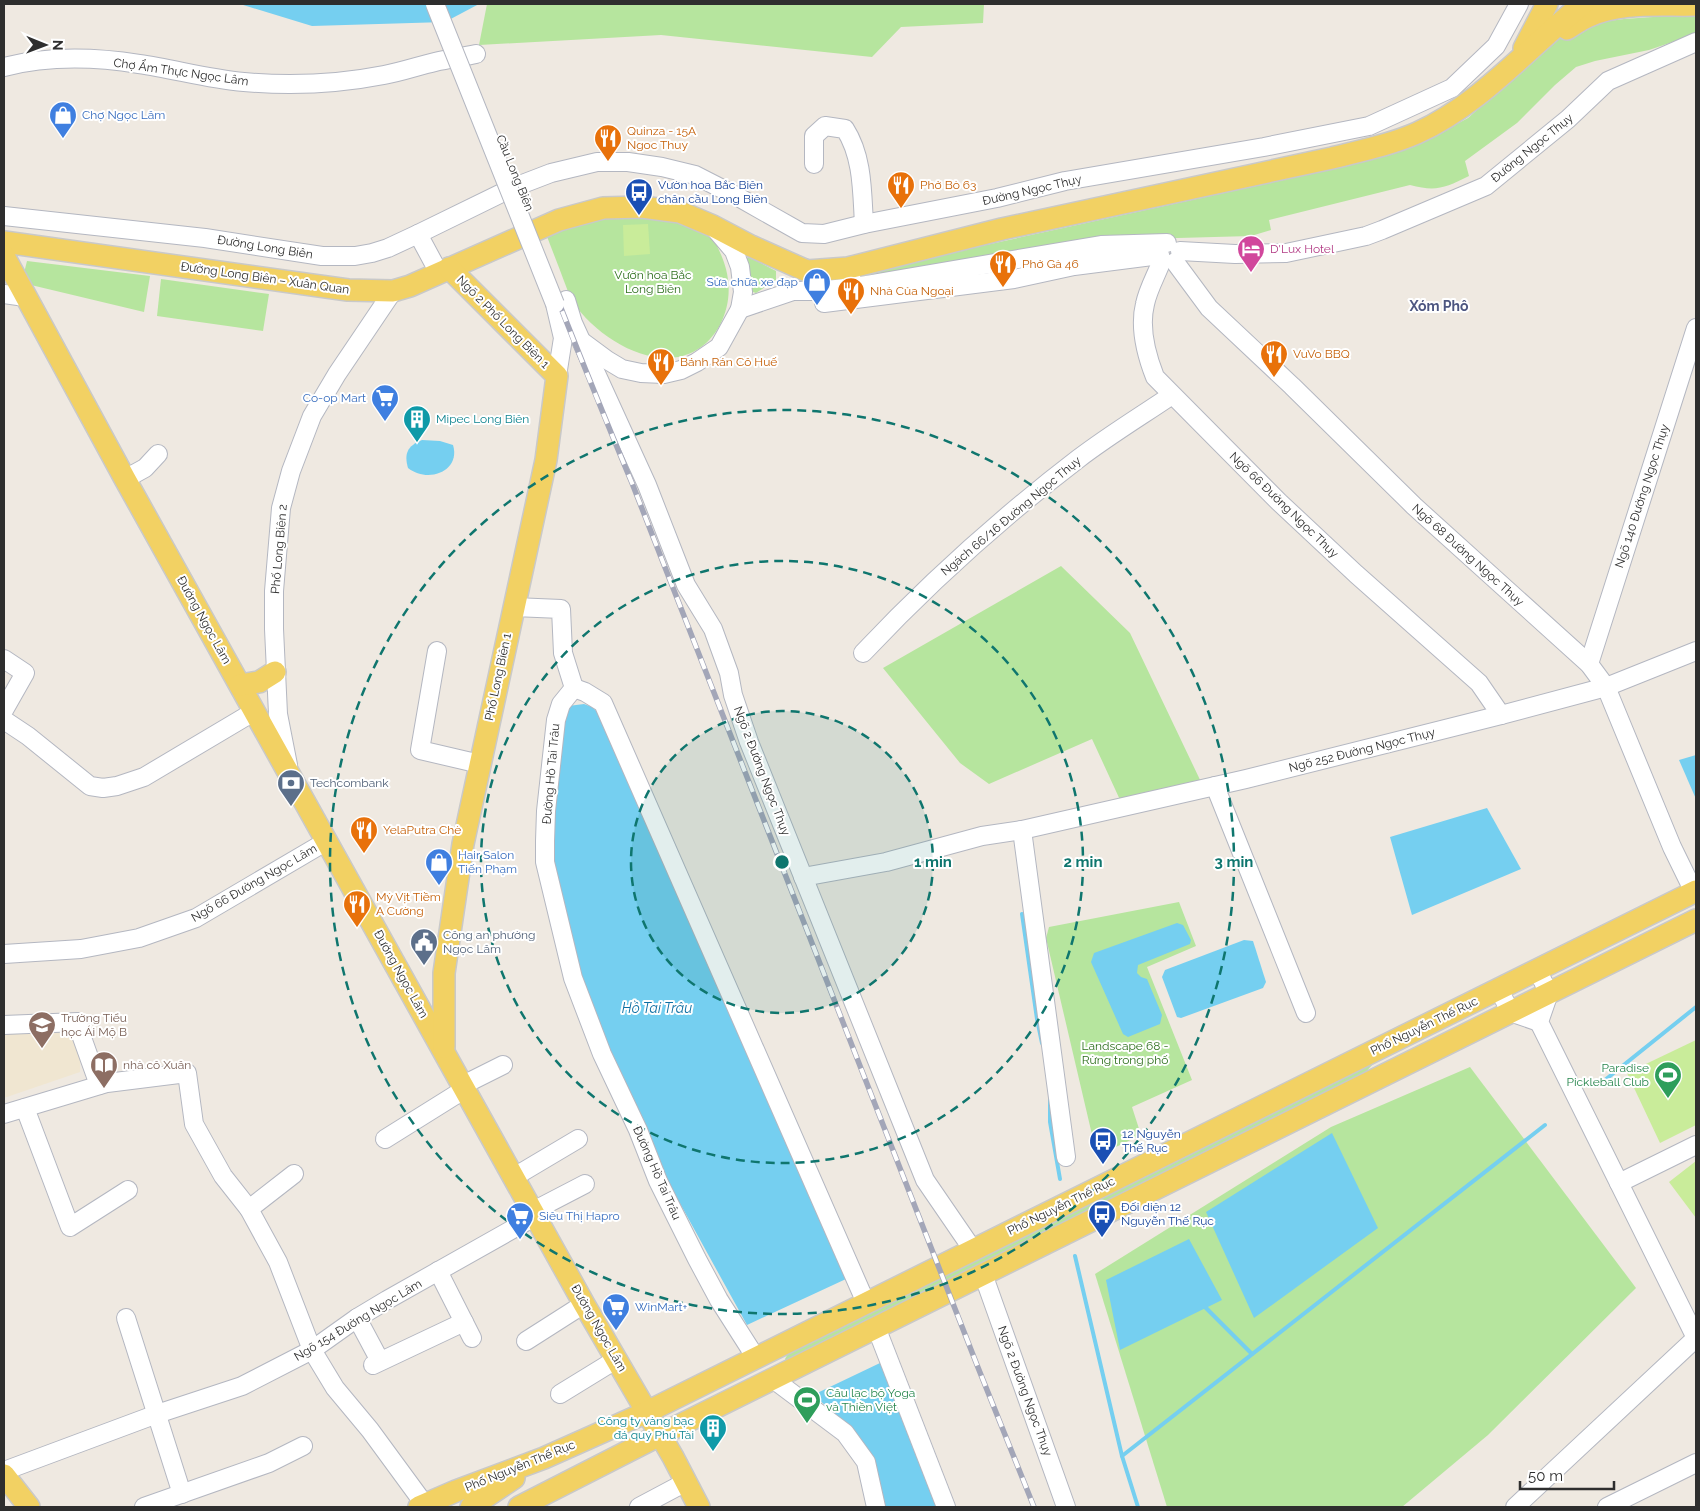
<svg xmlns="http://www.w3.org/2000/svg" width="1700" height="1511" viewBox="0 0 1700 1511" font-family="Raleway,sans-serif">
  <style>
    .education { fill: #f0e6d1 }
    .green { fill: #b6e59e }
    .pitch { fill: #c9ec9a }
    .water { fill: #75cff0 }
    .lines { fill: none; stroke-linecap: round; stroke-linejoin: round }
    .stream { stroke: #75cff0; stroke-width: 4 }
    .minor-casing { stroke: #b4b7c1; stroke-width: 20 }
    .major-casing { stroke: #c9c9c9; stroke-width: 24 }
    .minor { stroke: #fff; stroke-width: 18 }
    .major { stroke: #f2d163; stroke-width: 21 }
    .rail-casing { stroke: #a3a6b8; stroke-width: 5.5 }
    .rail { stroke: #fff; stroke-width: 4; stroke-dasharray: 11; stroke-linecap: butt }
    .minor-bridge-casing { stroke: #b4b7c1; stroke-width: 20; stroke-linecap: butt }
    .minor-bridge { stroke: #fff; stroke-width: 18 }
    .ring { fill: none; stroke: #0f766e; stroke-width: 2.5; stroke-dasharray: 9 6 }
    .labels { text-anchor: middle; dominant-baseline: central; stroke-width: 4; stroke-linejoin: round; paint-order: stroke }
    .street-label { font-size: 12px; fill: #2e2e2e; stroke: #fff }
    .shop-label { font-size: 12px; fill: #366cbe; stroke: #fff; text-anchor: start }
    .food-label { font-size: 12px; fill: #c56008; stroke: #fff; text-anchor: start }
    .transit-label { font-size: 12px; fill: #164399; stroke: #fff; text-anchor: start }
    .hotel-label { font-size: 12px; fill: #b23c85; stroke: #fff; text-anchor: start }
    .park-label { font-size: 12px; fill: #2c6e1b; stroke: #fff }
    .culture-label { font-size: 12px; fill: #0d838f; stroke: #fff; text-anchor: start }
    .service-label { font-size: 12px; fill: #4e5e75; stroke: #fff; text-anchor: start }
    .education-label { font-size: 12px; fill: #785e54; stroke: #fff; text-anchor: start }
    .leisure-label { font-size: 12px; fill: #27864d; stroke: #fff; text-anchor: end }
    .neighbourhood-label { font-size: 14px; font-weight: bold; fill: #4d5680; stroke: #fff }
    .water-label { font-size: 14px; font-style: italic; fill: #0d6fa3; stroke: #fff }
    .centre { fill: #0f766e; stroke: #fff; stroke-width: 2.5 }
    .ring-label { font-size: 15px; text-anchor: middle; font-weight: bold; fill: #0f766e; stroke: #fff; stroke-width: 4; stroke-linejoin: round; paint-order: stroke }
  </style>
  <rect width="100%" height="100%" fill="#efe9e1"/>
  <path class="education" d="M4 1026 80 1027V1072L4 1098Z"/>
  <g class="green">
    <path d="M487 4H984L983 23 901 27 872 57 661 35 479 45Z"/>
    <path d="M1696 14V34L1649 50 1595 61 1576 67 1555 85 1517 123 1465 161 1469 176C1445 188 1436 192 1410 185L1269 220 1271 230 1251 236 1141 239 860 278 862 272 1315 173 1393 154 1427 140 1468 118 1558 38 1585 24 1624 19Z"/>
    <path d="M642 207 711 234C717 246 723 257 726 269 731 289 729 307 720 325 684 389 604 348 573 302 569 296 567 288 564 281 558 264 551 248 545 231Z"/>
    <path d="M749 257 776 271V280L756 293 750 291 745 259Z"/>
    <path d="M27 261 150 276 144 312 31 285 24 273Z"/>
    <path d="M161 279 269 294 263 331 157 316Z"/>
    <path d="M1061 566 1130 633 1202 784 1121 802 1092 739 989 784 960 763 883 668Z"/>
    <path d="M1179 902 1196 946 1147 967 1192 1080 1132 1107 1141 1135 1097 1156 1046 938 1049 927Z"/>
    <path d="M1371 1063 1372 1065 1365 1073 786 1361 785 1359 789 1352Z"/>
    <path d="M1470 1067 1636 1288 1488 1435 1402 1507H1167L1095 1274 1331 1127Z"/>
  </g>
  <g class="pitch">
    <path d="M648 224 650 254 624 256 623 225Z"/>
    <path d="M1696 1040V1125L1660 1143 1627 1073Z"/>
    <path d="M1696 1161V1218L1669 1182Z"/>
  </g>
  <g class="water">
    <path d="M240 4H479L445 22 312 26Z"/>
    <path d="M422 440 440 441 453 445C461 471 428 484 408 468 404 454 407 446 422 440Z"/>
    <path d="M584 704 592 707 602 716 712 975 846 1279 747 1325 650 1149 595 1027 548 848 564 710 568 706Z"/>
    <path d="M1696 755V799L1679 760Z"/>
    <path d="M1487 808 1521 869 1412 915 1390 837Z"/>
    <path d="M1177 923 1183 925 1191 940 1190 944 1138 965 1137 973 1141 977 1147 979 1162 1015 1160 1024 1128 1037 1123 1034 1091 962 1094 953Z"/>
    <path d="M1244 940 1253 941 1266 982 1263 988 1181 1018 1177 1017 1162 977 1165 970Z"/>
    <path d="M1332 1133 1378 1228 1254 1318 1206 1212Z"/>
    <path d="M1189 1239 1222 1300 1120 1350 1106 1280Z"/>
    <path d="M880 1363 936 1507H880L856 1434 831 1410 813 1395Z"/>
  </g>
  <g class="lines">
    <g class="stream">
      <path d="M1022 914 1037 1019 1042 1043"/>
      <path d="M1600 1084 1696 1007"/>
      <path d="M1050 1100V1122L1060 1179"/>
      <path d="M1075 1256 1122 1456 1138 1507"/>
      <path d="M1206 1308 1252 1354"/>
      <path d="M1122 1456 1545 1125"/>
    </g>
    <g class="minor-casing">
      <g id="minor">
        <path d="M4 67C47 56 95 57 139 64 174 69 208 79 244 82 289 86 338 84 384 75 401 72 418 66 435 62 448 59 462 57 476 54"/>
        <path d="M814 164V136L825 126 845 129C863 157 862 192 864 224"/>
        <path d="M4 216 205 238 322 256H355L372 253 388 248 418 234 512 188 551 173 597 162H628L662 167 695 175 740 198 802 233 824 234 864 224 997 198 1065 181 1264 147 1369 126 1452 88 1496 46 1519 4"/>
        <path d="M418 234 439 273"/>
        <path d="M1180 251 1235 254 1286 253 1366 236 1382 230 1486 186 1568 119 1608 81 1696 42"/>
        <path d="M1162 260C1157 274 1148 289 1145 304 1139 328 1146 354 1155 377L1279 502 1356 574 1479 683 1501 715"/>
        <path d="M1175 262 1209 308 1292 386 1414 506 1589 664 1606 687 1672 847 1694 892"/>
        <path d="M848 268 854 287 1101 245 1167 243"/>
        <path d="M4 294 25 297"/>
        <path d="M566 300 573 323 647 485 686 585 713 629 729 673 733 695 749 742 925 1180 973 1250"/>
        <path d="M824 303 1014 279 1074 266 1160 255"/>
        <path d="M555 304 563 338 557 376"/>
        <path d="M740 309 793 291H818L854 287"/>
        <path d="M584 343 607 360 622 369 641 373 664 374 681 370 697 362 719 347 740 309 743 292 740 267 734 251 716 230"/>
        <path d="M125 479 145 468 158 454"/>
        <path d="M514 607 561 609 563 653 574 688"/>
        <path d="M437 651 420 750 480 764"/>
        <path d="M863 653C929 583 1001 518 1078 459 1108 436 1141 416 1172 395"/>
        <path d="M4 659 25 673 4 710"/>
        <path d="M1589 664 1696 328"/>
        <path d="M574 688 561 704 556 720 546 811 545 841V862L573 978 602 1054 638 1130 658 1181 697 1259 719 1300 756 1358"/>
        <path d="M574 688 585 692 603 703 866 1303"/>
        <path d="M4 720 28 736 90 786 103 788 117 786 144 777 255 711"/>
        <path d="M288 765 278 714 274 629V591L281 508 291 471 312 416 337 374 393 291"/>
        <path d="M1215 786 1306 1013"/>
        <path d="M1022 830 1066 1157"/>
        <path d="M803 877 886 862 982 836 1022 830 1246 779 1501 715 1606 687 1696 651"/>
        <path d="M4 954 81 949 139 938 196 918 327 841"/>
        <path d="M1537 970 1549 993 1539 1022 1696 1338"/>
        <path d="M1499 989 1510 1012 1539 1022"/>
        <path d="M4 1025 78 1022 80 1032 99 1085"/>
        <path d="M463 1085 503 1065"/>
        <path d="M25 1108 70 1227 128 1190"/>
        <path d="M4 1114 107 1083 187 1073 194 1124 223 1176 249 1209 278 1262 312 1350 335 1388 370 1430 425 1505"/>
        <path d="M385 1139 465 1089"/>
        <path d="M514 1177 578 1139"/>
        <path d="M1619 1183 1696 1145"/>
        <path d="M249 1209 294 1174"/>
        <path d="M533 1211 585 1184"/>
        <path d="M438 1271 472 1338"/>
        <path d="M983 1274 1066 1507"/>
        <path d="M126 1318 182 1494"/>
        <path d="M357 1318 380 1361"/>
        <path d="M876 1327 946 1507"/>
        <path d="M526 1341 584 1304"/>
        <path d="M373 1365 464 1322"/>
        <path d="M773 1379 845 1433 866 1462 876 1507"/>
        <path d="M560 1394 617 1359"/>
        <path d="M4 1471 157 1414 242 1386 312 1350 357 1318 387 1300 536 1216"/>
        <path d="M144 1507 269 1463 303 1446"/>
        <path d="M639 1507 686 1482"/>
        <path d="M1515 1507 1696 1338"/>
        <path d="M1607 1507 1696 1463"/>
      </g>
    </g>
    <g class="major-casing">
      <g id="major">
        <path d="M1567 29C1574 25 1580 20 1587 17 1620 1 1661 6 1696 5"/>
        <path d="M1524 48 1547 4"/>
        <path d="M4 242 348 290 393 291 410 286 559 220 603 208 642 207 680 212 713 226 751 246 807 271 848 268 1002 229 1332 158C1360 151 1390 145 1417 133 1481 104 1528 47 1583 4"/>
        <path d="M4 256 125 479 584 1304 673 1457 699 1507"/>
        <path d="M240 685 259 682 275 672"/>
        <path d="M444 1047V973L463 844 546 460 557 376 449 268"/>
        <path d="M4 1475 29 1507"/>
        <path d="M419 1507 456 1491 544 1458 647 1412 1696 891"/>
        <path d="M471 1507 514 1478"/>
        <path d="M519 1507 660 1435 1696 920"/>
      </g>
    </g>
    <use href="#minor" class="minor"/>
    <use href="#major" class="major"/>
    <g class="rail-casing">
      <path id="rail" d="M442 4C505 163 565 324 632 483L977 1365 1034 1507"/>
    </g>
    <use href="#rail" class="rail"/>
    <g class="minor-bridge-casing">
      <path id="minor-bridge" d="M435 4 555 304"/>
    </g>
    <use href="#minor-bridge" class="minor-bridge"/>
  </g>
  <circle cx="782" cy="862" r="151" fill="#0f766e" fill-opacity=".12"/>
  <g class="ring">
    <circle cx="782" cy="862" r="151"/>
    <circle cx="782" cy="862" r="301"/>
    <circle cx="782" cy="862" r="452"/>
  </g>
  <defs>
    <g id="shop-pin" transform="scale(1.4375)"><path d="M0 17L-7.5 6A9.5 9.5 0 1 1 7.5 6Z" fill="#3f7fe0" stroke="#fff"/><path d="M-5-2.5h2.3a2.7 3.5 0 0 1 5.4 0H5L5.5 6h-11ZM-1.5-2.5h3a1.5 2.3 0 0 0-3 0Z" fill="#fff"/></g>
    <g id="restaurant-pin" transform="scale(1.4375)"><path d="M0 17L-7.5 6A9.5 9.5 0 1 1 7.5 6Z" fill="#e8710a" stroke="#fff"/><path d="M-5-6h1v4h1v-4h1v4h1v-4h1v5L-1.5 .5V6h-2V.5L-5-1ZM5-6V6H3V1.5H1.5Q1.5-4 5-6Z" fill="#fff"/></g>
    <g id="bus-pin" transform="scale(1.4375)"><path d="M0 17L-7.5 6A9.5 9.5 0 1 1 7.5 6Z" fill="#1a4fb4" stroke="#fff"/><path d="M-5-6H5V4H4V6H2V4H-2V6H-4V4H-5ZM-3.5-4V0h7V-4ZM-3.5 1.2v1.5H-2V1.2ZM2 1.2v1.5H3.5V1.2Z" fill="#fff"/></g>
    <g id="hotel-pin" transform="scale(1.4375)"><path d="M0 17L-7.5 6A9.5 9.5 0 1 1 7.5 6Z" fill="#d1479c" stroke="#fff"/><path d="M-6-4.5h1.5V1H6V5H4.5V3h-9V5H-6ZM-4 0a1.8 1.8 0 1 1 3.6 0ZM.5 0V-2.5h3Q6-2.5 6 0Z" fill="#fff"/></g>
    <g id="supermarket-pin" transform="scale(1.4375)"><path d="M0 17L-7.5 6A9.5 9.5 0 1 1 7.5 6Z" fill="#3f7fe0" stroke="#fff"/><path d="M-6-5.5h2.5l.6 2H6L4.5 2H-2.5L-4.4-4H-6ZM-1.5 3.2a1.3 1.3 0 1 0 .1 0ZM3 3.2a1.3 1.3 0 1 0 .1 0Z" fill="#fff"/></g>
    <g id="building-pin" transform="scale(1.4375)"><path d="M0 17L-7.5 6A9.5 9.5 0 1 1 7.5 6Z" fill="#0f9aa8" stroke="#fff"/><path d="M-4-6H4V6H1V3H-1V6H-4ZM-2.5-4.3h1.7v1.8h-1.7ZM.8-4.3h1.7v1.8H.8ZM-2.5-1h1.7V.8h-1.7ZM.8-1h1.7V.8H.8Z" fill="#fff"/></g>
    <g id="bank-pin" transform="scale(1.4375)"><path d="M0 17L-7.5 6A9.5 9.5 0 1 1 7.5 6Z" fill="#5c6f8a" stroke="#fff"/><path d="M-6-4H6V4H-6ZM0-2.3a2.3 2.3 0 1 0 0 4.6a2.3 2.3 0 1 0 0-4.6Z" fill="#fff"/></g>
    <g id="civic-pin" transform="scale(1.4375)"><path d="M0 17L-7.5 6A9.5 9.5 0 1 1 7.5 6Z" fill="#5c6f8a" stroke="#fff"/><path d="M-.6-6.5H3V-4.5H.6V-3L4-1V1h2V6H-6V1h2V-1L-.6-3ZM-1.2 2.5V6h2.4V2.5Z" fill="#fff"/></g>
    <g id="school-pin" transform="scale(1.4375)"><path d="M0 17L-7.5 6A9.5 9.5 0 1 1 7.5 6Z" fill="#8d6e63" stroke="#fff"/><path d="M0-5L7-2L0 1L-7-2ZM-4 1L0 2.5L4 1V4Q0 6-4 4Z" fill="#fff"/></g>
    <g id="library-pin" transform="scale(1.4375)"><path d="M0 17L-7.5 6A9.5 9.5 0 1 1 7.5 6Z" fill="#8d6e63" stroke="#fff"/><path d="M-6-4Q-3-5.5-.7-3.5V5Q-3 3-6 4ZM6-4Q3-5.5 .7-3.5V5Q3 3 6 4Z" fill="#fff"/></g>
    <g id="stadium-pin" transform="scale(1.4375)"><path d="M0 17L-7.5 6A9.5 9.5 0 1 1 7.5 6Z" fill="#2e9e5b" stroke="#fff"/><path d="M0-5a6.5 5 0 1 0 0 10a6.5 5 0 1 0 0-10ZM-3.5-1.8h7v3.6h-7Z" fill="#fff"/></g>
  </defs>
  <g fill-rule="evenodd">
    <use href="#shop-pin" x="63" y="115"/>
    <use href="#restaurant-pin" x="608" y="138"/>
    <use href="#restaurant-pin" x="901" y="185"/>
    <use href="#bus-pin" x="639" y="192"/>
    <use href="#hotel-pin" x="1251" y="249"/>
    <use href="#restaurant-pin" x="1003" y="264"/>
    <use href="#shop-pin" x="817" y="282"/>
    <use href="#restaurant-pin" x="851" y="291"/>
    <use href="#restaurant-pin" x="1274" y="354"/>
    <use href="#restaurant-pin" x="661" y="362"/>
    <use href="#supermarket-pin" x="385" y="398"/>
    <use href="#building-pin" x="417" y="419"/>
    <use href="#bank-pin" x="291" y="783"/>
    <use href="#restaurant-pin" x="364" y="830"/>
    <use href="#shop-pin" x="439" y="862"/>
    <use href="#restaurant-pin" x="357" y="904"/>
    <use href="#civic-pin" x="424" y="942"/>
    <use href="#school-pin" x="42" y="1025"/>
    <use href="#library-pin" x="104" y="1065"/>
    <use href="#stadium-pin" x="1668" y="1075"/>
    <use href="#bus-pin" x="1103" y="1141"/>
    <use href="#bus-pin" x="1102" y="1214"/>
    <use href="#supermarket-pin" x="520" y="1216"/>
    <use href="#supermarket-pin" x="616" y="1307"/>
    <use href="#stadium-pin" x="807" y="1400"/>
    <use href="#building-pin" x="713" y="1428"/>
  </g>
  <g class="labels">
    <g class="street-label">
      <text transform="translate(181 72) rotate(8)">Chợ Ẩm Thực Ngọc Lâm</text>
      <text transform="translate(1532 148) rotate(-39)">Đường Ngọc Thụy</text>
      <text transform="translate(515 173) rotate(68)">Cầu Long Biên</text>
      <text transform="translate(1032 190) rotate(-13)">Đường Ngọc Thụy</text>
      <text transform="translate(265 247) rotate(9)">Đường Long Biên</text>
      <text transform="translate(265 278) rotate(8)">Đường Long Biên – Xuân Quan</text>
      <text transform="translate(503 322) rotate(45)">Ngõ 2 Phố Long Biên 1</text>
      <text transform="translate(1642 496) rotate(-72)">Ngõ 140 Đường Ngọc Thụy</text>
      <text transform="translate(1284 505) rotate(44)">Ngõ 66 Đường Ngọc Thụy</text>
      <text transform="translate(1011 516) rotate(-40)">Ngách 66/16 Đường Ngọc Thụy</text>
      <text transform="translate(279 549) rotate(-85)">Phố Long Biên 2</text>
      <text transform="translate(1468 555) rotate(42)">Ngõ 68 Đường Ngọc Thụy</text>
      <text transform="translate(204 620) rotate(61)">Đường Ngọc Lâm</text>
      <text transform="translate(498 677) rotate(-78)">Phố Long Biên 1</text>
      <text transform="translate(1362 750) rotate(-14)">Ngõ 252 Đường Ngọc Thụy</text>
      <text transform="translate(762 771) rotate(69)">Ngõ 2 Đường Ngọc Thụy</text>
      <text transform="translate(551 774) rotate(-85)">Đường Hồ Tai Trâu</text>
      <text transform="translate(254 883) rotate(-30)">Ngõ 66 Đường Ngọc Lâm</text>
      <text transform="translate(401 974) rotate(61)">Đường Ngọc Lâm</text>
      <text transform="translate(1424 1026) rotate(-26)">Phố Nguyễn Thế Rục</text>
      <text transform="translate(657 1173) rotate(66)">Đường Hồ Tai Trâu</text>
      <text transform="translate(1061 1206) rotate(-26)">Phố Nguyễn Thế Rục</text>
      <text transform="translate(358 1320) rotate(-31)">Ngõ 154 Đường Ngọc Lâm</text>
      <text transform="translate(599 1328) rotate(60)">Đường Ngọc Lâm</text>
      <text transform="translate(1025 1391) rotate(70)">Ngõ 2 Đường Ngọc Thụy</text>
      <text transform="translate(520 1466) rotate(-22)">Phố Nguyễn Thế Rục</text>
    </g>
    <g class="shop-label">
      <text x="82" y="115">Chợ Ngọc Lâm</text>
      <text x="798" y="282" text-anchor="end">Sửa chữa xe đạp</text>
      <text x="366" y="398" text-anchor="end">Co-op Mart</text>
      <text x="458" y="855">Hair Salon<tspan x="458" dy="14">Tiến Phạm</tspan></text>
      <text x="539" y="1216">Siêu Thị Hapro</text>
      <text x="635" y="1307">WinMart+</text>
    </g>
    <g class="food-label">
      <text x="627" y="131">Quinza - 15A<tspan x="627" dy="14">Ngoc Thuy</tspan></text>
      <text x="920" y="185">Phở Bò 63</text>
      <text x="1022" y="264">Phở Gà 46</text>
      <text x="870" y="291">Nhà Của Ngoại</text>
      <text x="1293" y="354">VuVo BBQ</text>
      <text x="680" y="362">Bánh Rán Cô Huế</text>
      <text x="383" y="830">YelaPutra Chè</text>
      <text x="376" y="897">Mỳ Vịt Tiềm<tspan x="376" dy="14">A Cường</tspan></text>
    </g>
    <g class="transit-label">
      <text x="658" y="185">Vườn hoa Bắc Biên<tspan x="658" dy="14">chân cầu Long Biên</tspan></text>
      <text x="1122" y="1134">12 Nguyễn<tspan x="1122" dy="14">Thế Rục</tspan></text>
      <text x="1121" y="1207">Đối diện 12<tspan x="1121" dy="14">Nguyễn Thế Rục</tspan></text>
    </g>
    <g class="hotel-label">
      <text x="1270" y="249">D'Lux Hotel</text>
    </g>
    <g class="park-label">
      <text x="653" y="275">Vườn hoa Bắc<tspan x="653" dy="14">Long Biên</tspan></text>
      <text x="1125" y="1046">Landscape 68 -<tspan x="1125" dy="14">Rừng trong phố</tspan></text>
    </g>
    <g class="culture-label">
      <text x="436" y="419">Mipec Long Biên</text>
      <text x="694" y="1421" text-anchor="end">Công ty vàng bạc<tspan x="694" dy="14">đá quý Phú Tài</tspan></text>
    </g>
    <g class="service-label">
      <text x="310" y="783">Techcombank</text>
      <text x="443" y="935">Công an phường<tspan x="443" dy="14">Ngọc Lâm</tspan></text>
    </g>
    <g class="education-label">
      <text x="61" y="1018">Trường Tiểu<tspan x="61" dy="14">học Ái Mộ B</tspan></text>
      <text x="123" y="1065">nhà cô Xuân</text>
    </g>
    <g class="leisure-label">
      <text x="1649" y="1068">Paradise<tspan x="1649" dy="14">Pickleball Club</tspan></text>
      <text x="826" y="1393" text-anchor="start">Câu lạc bộ Yoga<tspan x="826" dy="14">và Thiền Việt</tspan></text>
    </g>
    <g class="neighbourhood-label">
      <text x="1439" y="306">Xóm Phô</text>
    </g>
    <g class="water-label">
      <text x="657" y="1008">Hồ Tai Trâu</text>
    </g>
  </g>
  <circle cx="782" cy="862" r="8" class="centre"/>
  <g class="ring-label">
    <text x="933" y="867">1 min</text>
    <text x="1083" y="867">2 min</text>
    <text x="1234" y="867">3 min</text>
  </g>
  <rect width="1700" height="1511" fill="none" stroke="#2e2e2e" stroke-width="10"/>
  <g transform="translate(45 45) rotate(91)" stroke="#ffffff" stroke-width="4" paint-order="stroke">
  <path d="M0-4L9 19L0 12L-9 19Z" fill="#2e2e2e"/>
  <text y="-8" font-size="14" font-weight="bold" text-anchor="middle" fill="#2e2e2e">N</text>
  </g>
  <path d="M1520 1481v8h94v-8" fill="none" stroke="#2e2e2e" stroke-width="2.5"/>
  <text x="1528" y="1481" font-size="15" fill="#2e2e2e" stroke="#ffffff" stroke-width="4" paint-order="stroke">50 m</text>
</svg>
